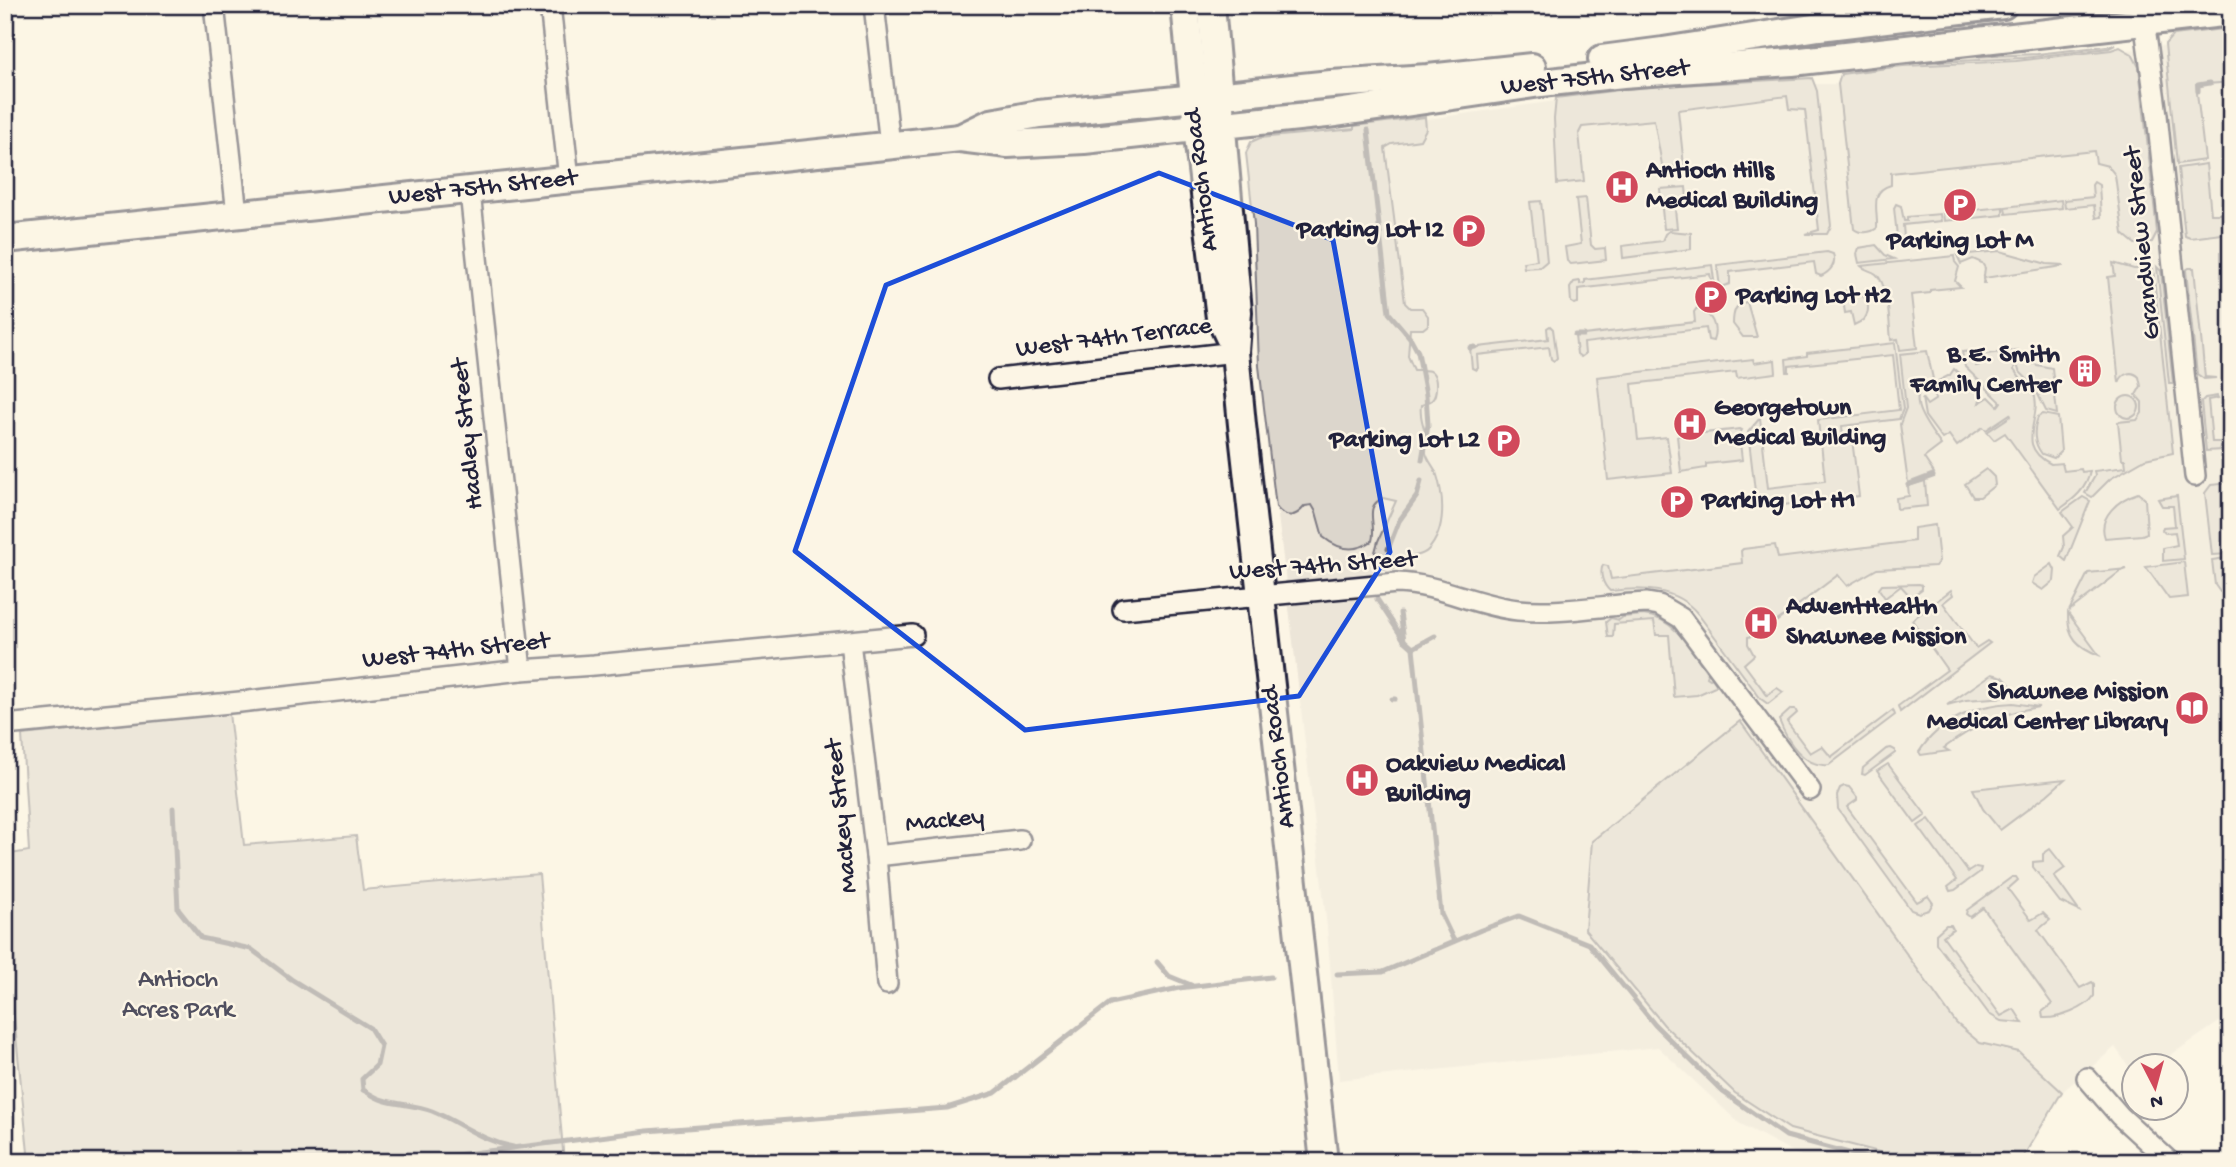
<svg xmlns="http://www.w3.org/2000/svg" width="2236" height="1167" viewBox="0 0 2236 1167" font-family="'Gochi Hand',sans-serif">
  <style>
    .built { fill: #ece5d8 }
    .green { fill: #dcd6cc; stroke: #7f7c84; stroke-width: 2 }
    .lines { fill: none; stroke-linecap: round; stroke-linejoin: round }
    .stream { stroke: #78757e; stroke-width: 5 }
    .street-casing { stroke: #22223b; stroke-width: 24 }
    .secondary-casing { stroke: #22223b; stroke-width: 32 }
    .street { stroke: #fcf5e5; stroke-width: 19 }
    .secondary { stroke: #fcf5e5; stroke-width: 26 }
    .marked { fill: none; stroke: #1d4ed8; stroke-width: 5; stroke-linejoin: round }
    .labels { text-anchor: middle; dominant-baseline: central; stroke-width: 5; stroke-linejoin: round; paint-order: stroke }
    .street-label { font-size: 26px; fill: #22223b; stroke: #fcf5e5 }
    .poi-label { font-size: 26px; font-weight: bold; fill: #22223b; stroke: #fcf5e5; text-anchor: start }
    .park-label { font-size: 26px; fill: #504f5f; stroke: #fcf5e5 }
  </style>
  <rect width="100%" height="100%" fill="#fcf5e5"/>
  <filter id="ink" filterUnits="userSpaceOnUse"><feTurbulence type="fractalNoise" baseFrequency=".0143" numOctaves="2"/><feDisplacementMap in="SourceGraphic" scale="14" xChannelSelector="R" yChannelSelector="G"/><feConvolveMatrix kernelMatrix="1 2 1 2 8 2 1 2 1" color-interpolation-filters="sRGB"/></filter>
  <g filter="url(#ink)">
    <path class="built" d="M2231 30V1014L2156 1065 2134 1066V1074L2115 1047 2062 1092 2017 1162H1812L1739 1123 1658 1047 1339 1080 1327 927 1276 499 1364 128 1577 98 1808 84H1845L2169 45Z"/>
    <g class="green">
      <path d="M2231 28V82L2196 85 2205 160 2177 164 2165 44 2173 35Z"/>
      <path d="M2115 45 2109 48 2024 58 1894 64 1844 69 1898 60 2037 54Z"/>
      <path d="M2120 47 2132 54 2139 67 2157 232 2152 242 2135 244 2123 234 2115 175 2108 166 2096 163 2094 151 1891 173V185C1869 191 1878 210 1877 228 1871 233 1860 234 1854 229L1838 84 1841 74 1903 66 2016 61 2111 50Z"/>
      <path d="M1812 78 1817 91 1831 226 1827 234H1805L1819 230 1805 110 1789 109 1787 96 1678 110 1684 166 1665 167 1662 165 1654 120 1582 127 1579 133 1584 181 1557 184 1554 119 1556 98 1643 87Z"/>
      <path d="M1425 117 1426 129 1420 140 1392 144 1385 148 1405 303 1410 308H1422L1428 316V325L1423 329H1410L1408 356 1414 370C1419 370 1428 369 1432 372 1438 378 1437 395 1432 400 1431 401 1422 405 1421 405 1419 418 1424 425 1426 436 1427 442 1426 447 1426 453 1428 461 1433 465 1436 472 1444 496 1447 529 1428 550 1422 557 1412 554 1405 561 1397 569 1384 572 1376 564L1375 552 1378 541 1396 501 1383 498C1363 507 1377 523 1372 541 1355 553 1339 550 1323 537L1316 512 1312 505 1305 506C1296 517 1286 520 1276 507L1259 366 1254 224 1246 153 1251 142 1260 138 1354 129V126Z"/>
      <path d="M2206 164 2211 214H2228L2229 226 2222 234 2190 238 2185 236 2178 168Z"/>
      <path d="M2094 182 2099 185 2101 217 2096 218 2094 205 2065 208 2064 200 2093 197 2092 185Z"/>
      <path d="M1686 187 1687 198 1674 200 1677 228 1664 229 1660 189Z"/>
      <path d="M1586 198 1591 245 1595 249 1605 248 1606 260 1571 264 1567 261 1565 247 1581 244 1576 199Z"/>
      <path d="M2061 200 2062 208 2006 214 2005 207Z"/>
      <path d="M1541 201 1547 261 1540 267 1524 268 1523 262 1537 260 1530 202Z"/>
      <path d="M1896 204 1901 206 1904 221H1907V217L1940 214 1941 221 1903 225 1904 238 1900 240 1897 236 1894 208Z"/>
      <path d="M2003 207V215L1944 221 1943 213Z"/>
      <path d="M1669 231 1691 233V249L1623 258 1622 246 1662 241 1665 234Z"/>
      <path d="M1876 245 1885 255 1894 259 1859 263 1857 254 1859 248Z"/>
      <path d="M2000 251 2047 264 2063 265V266L1984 278 1985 283H1983L1985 268 1982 263 1973 259 1961 264 1957 255Z"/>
      <path d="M1827 252 1833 254C1837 264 1830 272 1821 276L1816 274 1814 262 1730 272V284L1720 287 1717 265Z"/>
      <path d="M1954 256 1955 262 1959 267 1955 281 1961 287 1930 290V293L1911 295 1917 348 1900 350 1898 339 1891 340C1889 323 1889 285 1876 274 1871 270 1866 271 1861 266Z"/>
      <path d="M2113 263 2134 269 2153 268 2173 453 2145 459 2110 479 2092 497 2085 493 2095 476 2094 471 2126 467 2125 459H2122L2118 422 2137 420 2142 413V402L2136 395 2141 386 2139 377C2132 370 2122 373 2119 383L2108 277 2115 276Z"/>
      <path d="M1712 265 1715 287 1712 285 1710 274 1578 289V303L1574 304 1571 302 1570 288 1574 282 1580 281V284L1585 283V280Z"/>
      <path d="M2157 267 2161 271 2173 383H2169Z"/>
      <path d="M2189 268H2194L2205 377 2216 378 2204 379 2197 374 2186 270Z"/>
      <path d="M1854 290C1868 296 1872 308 1864 320L1854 325 1851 312 1845 313 1842 293 1844 291Z"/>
      <path d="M1747 302 1757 337H1743L1733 324C1733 313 1735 303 1747 302Z"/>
      <path d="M1697 308C1712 313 1718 327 1713 341L1708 340 1706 328 1584 343 1585 354 1581 357 1577 354 1575 336 1695 322 1694 312Z"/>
      <path d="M1550 326 1553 329 1557 358 1554 361 1551 359 1549 347 1477 355 1478 368 1476 370 1472 368 1470 348 1548 339 1547 328Z"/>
      <path d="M1895 343 1903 409 1899 419 1842 426 1843 437 1820 439 1818 420 1899 410 1893 355 1789 366V372H1787L1786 359 1807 356V353Z"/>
      <path d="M2017 350 2014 370C2020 378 2025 386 2033 391 2045 417 2012 445 2051 464L2062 463 2064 471 2081 469 2082 472 2090 471C2087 489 2074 499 2060 509L2005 433 1994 440 1987 432 2011 416 2010 414 1986 430 1983 427 1957 446 1949 435 1942 439 1925 416 1922 398 1927 405 1936 399 1931 385 1938 388 1942 395 1938 381 1950 375 1954 369 1964 378 1952 383 1966 380 1982 393 1979 403 1989 397 1998 406 2001 402 1965 367 1962 352 1974 351 1976 366 1980 365 1979 355Z"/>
      <path d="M1927 351 1933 379C1900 395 1928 426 1941 445L1924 458 1934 473 1908 483 1900 424 1906 408 1900 354Z"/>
      <path d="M2023 358 2037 365 2052 368 2057 414 2046 411 2034 386 2019 371 2017 364Z"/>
      <path d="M1753 359 1754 363 1775 360 1776 373 1737 378 1736 372 1632 384 1638 440 1667 437 1672 473 1608 480 1597 377Z"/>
      <path d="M2217 396 2218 398 2208 400 2212 442H2220L2221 450 2206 451 2201 402 2205 398Z"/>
      <circle cx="2128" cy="407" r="11"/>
      <path d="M2043 414 2058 417 2061 451 2054 458 2042 454C2033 442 2033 431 2038 417Z"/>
      <path d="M1760 418 1768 488 1825 481 1821 443 1852 439 1859 496 1757 508 1748 432Z"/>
      <path d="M1740 429 1742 430 1739 434 1742 460 1706 464V468L1681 472 1677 436Z"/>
      <path d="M1986 469 1994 477 1995 485 1980 497H1973L1965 484Z"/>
      <path d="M1925 481 1927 506 1897 509 1896 498 1909 496 1908 486Z"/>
      <path d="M2231 483V554L2212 555 2205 493 2211 485Z"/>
      <path d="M2138 493 2145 499 2147 533 2142 535 2105 538C2097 517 2119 499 2138 493Z"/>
      <path d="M2177 496 2184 559 2163 561V548L2177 545 2175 532 2165 533 2162 530 2163 527 2175 526 2173 506H2162L2158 499Z"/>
      <path d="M2083 497 2090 501 2066 561 2060 556 2064 547 2063 536 2073 527 2062 512Z"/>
      <path d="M1935 525 1939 561 1935 566 1877 569 1847 586 1838 575 1760 634 1748 637V644L1754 655 1744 664 1767 695 1777 688 1783 692 1768 704 1761 699 1698 614C1676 587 1641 587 1610 591 1603 585 1599 573 1603 565L1608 566 1611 579 1742 563 1741 551 1743 549 1775 545 1778 558 1914 541V528Z"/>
      <path d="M2231 557V591L2220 592 2215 585 2212 560Z"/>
      <path d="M2184 562 2188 597 2169 599 2146 567Z"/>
      <path d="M2052 564 2055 570 2054 581 2043 590 2032 583 2034 577Z"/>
      <path d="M2127 569 2121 571 2069 611 2088 573Z"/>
      <path d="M1919 584 1922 585V589L1911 597 1901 586 1885 598 1879 589 1882 585Z"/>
      <path d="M1951 590 1953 595 1943 603 1976 648 1987 641 1990 643 1900 712 1898 706 1947 670 1912 620Z"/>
      <path d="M2068 613 2099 655C2078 647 2067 637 2068 613Z"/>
      <path d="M1643 615C1675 617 1692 651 1708 674L1707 677 1710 679 1712 678 1716 684 1715 687 1697 695 1674 697 1669 635H1656L1654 621 1614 624 1613 637H1608L1606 622 1611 618 1619 620 1623 617Z"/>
      <path d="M1992 674 2003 677 2015 690 2006 697 1966 700 1947 705Z"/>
      <path d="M2013 703 2039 707C2003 712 1973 726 1944 748L1949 751 1921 755 1919 752C1939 721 1977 704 2013 703Z"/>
      <path d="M1791 709H1795L1797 713 1787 722 1810 753 1822 746 1831 757 1893 710 1895 715 1829 765C1804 768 1787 741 1779 720Z"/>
      <path d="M229 713 244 845 356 836 363 890 539 874 564 1162H29L10 977 5 948V855L29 851 22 735Z"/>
      <path d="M1740 721 1956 1023 1980 1043 2019 1052 2062 1092 2020 1162H1901L1879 1152 1790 1129 1735 1093 1664 1025 1585 930 1592 841Z"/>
      <path d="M1891 748 1895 750V753L1865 775 1862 774 1863 768 1886 749Z"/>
      <path d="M1888 764 1926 815 1915 823 1877 771Z"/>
      <path d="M2065 779 2047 795 2000 830 1983 809 1973 789Z"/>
      <path d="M1844 786 1849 787 1857 797V800L1847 807 1917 902 1928 896 1933 903 1929 910 1919 913 1911 910 1838 809 1837 795 1840 788Z"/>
      <path d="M1929 819 1968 872 1976 867 1981 868 1980 872 1955 890 1950 891 1948 887 1957 880 1918 826Z"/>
      <path d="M2050 849 2065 868 2054 876 2079 911 2060 902 2033 867V862L2043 861V854Z"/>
      <path d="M2012 877H2016L2018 880 2008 889 2031 920 2043 913 2050 920 2038 930 2080 988 2092 982 2094 984V996C2086 1009 2058 1019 2043 1018L2042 1012 2052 1004 1983 908 1970 917 1966 914 1967 910Z"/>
      <path d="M1946 925H1951L1953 929 1943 936 2001 1016 2014 1009 2023 1023 2001 1021 1989 1014 1936 943V934Z"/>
    </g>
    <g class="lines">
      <g class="stream">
        <path d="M2198 91V85L2210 83"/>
        <path d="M1368 130 1389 313 1411 339 1418 352 1426 395 1428 425 1422 460"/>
        <path d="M1575 335H1583"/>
        <path d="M1470 348 1475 347"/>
        <path d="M1908 485 1933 476"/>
        <path d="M1388 549 1399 521 1417 496 1421 481"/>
        <path d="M1377 599 1404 640"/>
        <path d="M1400 613 1404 640 1413 648 1441 914 1454 941"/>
        <path d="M1413 648 1435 636"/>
        <path d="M1392 699H1395"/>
        <path d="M173 808 178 909 201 938 251 949 291 979 370 1028 381 1046 377 1065 362 1079 363 1090C369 1093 376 1098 383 1100 399 1105 416 1105 432 1111 461 1123 480 1140 513 1147"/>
        <path d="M1157 962 1169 976 1191 985"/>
        <path d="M1337 974 1383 972 1481 930 1519 916 1589 944 1655 1025 1723 1092 1786 1136 1882 1162"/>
        <path d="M400 1162 647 1131 947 1108 995 1093 1110 1003 1179 988 1271 977"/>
      </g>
      <g class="street-casing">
        <g id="street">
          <path d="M214 5 237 214"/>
          <path d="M550 5 569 179"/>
          <path d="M874 5 890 145"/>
          <path d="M2142 5 2157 115 2195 476"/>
          <path d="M470 192 521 670"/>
          <path d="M998 379 1235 352"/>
          <path d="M1123 609 1397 583C1439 584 1476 606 1518 610 1561 614 1604 605 1647 603L1659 605 1681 618 1810 790"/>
          <path d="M850 642 876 856 887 984"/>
          <path d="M5 725 240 702 521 670 594 665 913 635"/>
          <path d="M876 856 1020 840"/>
          <path d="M2087 1078 2120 1116 2170 1162"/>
        </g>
      </g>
      <g class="secondary-casing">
        <g id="secondary">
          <path d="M1185 5 1197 128 1220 318 1229 337"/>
          <path d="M1211 5 1238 312 1235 352 1242 425 1324 1162"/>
          <path d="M1602 59 1663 51 1819 27 2003 5"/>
          <path d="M960 138 991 123 1039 114 1331 84 1428 78 1532 67"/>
          <path d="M5 239 960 138 1008 144 1084 140 1336 113 1541 83 1623 74 1792 62 2231 12"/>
        </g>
      </g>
      <use href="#street" class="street"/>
      <use href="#secondary" class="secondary"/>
    </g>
  </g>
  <path d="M0 0H2236V1167H0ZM1159 173 1333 240 1390 552 1299 696 1025 730 795 551 886 285Z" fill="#fcf5e5" fill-opacity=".55" fill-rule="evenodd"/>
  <path class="marked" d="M1159 173 1333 240 1390 552 1299 696 1025 730 795 551 886 285Z"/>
  <defs>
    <g id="hospital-disc" transform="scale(1.75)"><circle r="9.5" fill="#d1495b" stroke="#fcf5e5"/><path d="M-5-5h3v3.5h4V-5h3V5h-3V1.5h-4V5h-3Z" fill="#fff"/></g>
    <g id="parking-disc" transform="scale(1.75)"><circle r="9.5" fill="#d1495b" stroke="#fcf5e5"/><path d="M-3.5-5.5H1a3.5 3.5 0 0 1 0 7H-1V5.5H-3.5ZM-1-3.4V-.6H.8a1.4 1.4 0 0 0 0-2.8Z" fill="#fff"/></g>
    <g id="building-disc" transform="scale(1.75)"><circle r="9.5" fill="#d1495b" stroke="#fcf5e5"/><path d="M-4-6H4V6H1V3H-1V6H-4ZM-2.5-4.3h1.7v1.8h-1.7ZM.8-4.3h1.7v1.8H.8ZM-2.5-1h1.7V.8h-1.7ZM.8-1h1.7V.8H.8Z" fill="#fff"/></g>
    <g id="library-disc" transform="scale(1.75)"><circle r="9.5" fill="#d1495b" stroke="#fcf5e5"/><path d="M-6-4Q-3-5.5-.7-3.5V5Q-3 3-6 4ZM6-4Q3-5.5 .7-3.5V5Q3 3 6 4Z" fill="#fff"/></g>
  </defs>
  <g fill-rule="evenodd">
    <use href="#hospital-disc" x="1622" y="187"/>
    <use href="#parking-disc" x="1960" y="205"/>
    <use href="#parking-disc" x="1469" y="231"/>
    <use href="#parking-disc" x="1711" y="297"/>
    <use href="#building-disc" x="2085" y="371"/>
    <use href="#hospital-disc" x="1690" y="424"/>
    <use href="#parking-disc" x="1504" y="441"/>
    <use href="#parking-disc" x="1677" y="502"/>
    <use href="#hospital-disc" x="1761" y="623"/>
    <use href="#library-disc" x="2192" y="708"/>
    <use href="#hospital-disc" x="1362" y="780"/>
  </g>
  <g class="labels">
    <g class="street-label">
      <text transform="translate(1595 79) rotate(-6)">West 75th Street</text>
      <text transform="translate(1203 180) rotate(-97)">Antioch Road</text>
      <text transform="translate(483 189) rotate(-6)">West 75th Street</text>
      <text transform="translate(2144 243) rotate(-96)">Grandview Street</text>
      <text transform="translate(1114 339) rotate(-7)">West 74th Terrace</text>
      <text transform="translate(469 434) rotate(-96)">Hadley Street</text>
      <text transform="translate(1323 567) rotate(-4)">West 74th Street</text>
      <text transform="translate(456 652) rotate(-6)">West 74th Street</text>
      <text transform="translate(1280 757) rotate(-97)">Antioch Road</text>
      <text transform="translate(843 816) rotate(-96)">Mackey Street</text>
      <text transform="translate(945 822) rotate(-6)">Mackey</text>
    </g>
    <g class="poi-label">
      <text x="1646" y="172">Antioch Hills<tspan x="1646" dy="30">Medical Building</tspan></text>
      <text x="1444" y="231" text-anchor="end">Parking Lot I2</text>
      <text x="1960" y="242" text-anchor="middle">Parking Lot M</text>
      <text x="1736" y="297">Parking Lot H2</text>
      <text x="2060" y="356" text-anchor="end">B.E. Smith<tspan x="2060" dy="30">Family Center</tspan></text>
      <text x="1714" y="409">Georgetown<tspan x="1714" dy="30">Medical Building</tspan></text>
      <text x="1480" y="441" text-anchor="end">Parking Lot L2</text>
      <text x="1702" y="502">Parking Lot H1</text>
      <text x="1786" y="608">AdventHealth<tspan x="1786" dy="30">Shawnee Mission</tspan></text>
      <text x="2168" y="693" text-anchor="end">Shawnee Mission<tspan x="2168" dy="30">Medical Center Library</tspan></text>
      <text x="1386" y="765">Oakview Medical<tspan x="1386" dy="30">Building</tspan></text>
    </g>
    <g class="park-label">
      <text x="178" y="981">Antioch<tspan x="178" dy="30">Acres Park</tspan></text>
    </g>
  </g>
  <rect width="2236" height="1167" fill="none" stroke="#fcf5e5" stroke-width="28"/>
  <rect x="14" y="14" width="2208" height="1139" fill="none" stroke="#22223b" stroke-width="2.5" filter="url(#ink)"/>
  <g transform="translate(2155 1087) rotate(174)"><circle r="33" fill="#fcf5e5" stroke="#a5a1a1" stroke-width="2"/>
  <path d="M0-5L12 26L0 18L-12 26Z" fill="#d1495b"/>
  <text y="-10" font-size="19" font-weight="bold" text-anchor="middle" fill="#22223b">N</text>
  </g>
</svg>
